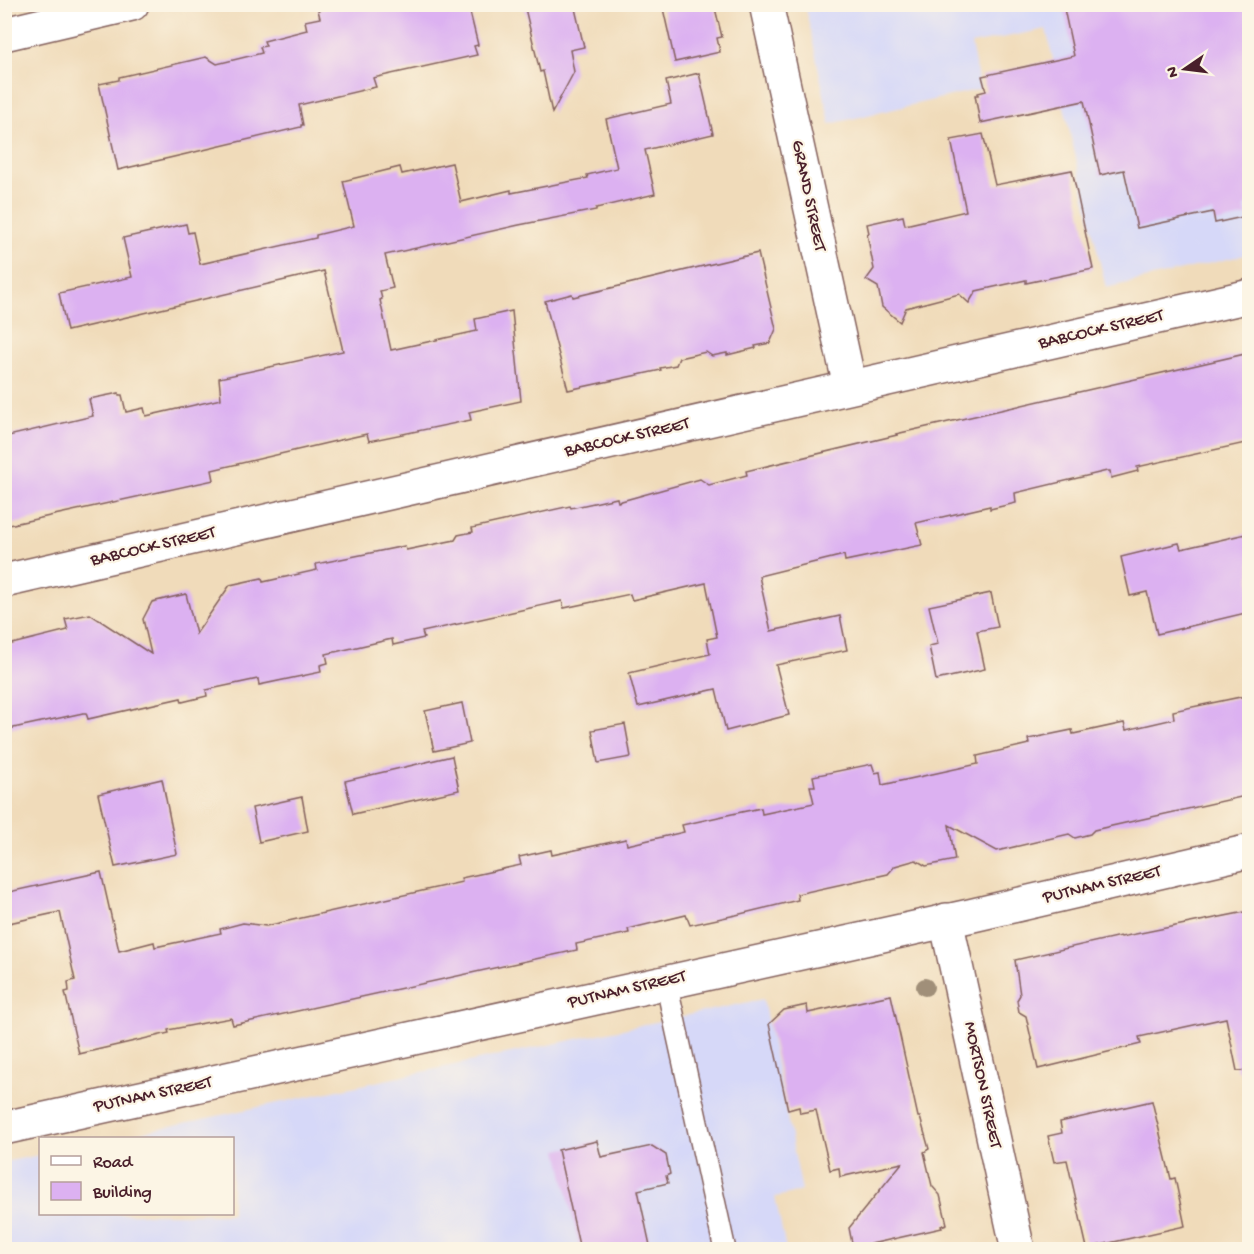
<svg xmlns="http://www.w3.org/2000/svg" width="1254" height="1254" viewBox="0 0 1254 1254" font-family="'Gochi Hand',sans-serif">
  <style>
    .built { fill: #d6d8f8 }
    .building { fill: #dcb1f1 }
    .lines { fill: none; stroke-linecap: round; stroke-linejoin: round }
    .service-casing { stroke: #84615d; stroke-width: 24 }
    .minor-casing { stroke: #84615d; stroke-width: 36 }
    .service { stroke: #fff; stroke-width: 21 }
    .minor { stroke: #fff; stroke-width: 33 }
    .tree { fill: #a08f79 }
    .labels { text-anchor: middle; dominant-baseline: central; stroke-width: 4.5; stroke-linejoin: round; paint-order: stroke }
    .street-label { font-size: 18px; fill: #4a1f2b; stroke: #fcf5e5 }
  </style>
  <rect width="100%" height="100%" fill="#fcf5e5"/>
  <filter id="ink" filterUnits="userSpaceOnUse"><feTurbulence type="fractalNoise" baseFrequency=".0167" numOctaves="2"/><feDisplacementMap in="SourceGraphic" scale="12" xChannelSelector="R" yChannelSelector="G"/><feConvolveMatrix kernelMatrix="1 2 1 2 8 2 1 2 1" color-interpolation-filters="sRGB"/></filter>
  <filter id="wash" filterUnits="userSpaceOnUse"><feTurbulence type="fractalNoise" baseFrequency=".008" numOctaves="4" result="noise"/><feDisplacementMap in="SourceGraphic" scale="24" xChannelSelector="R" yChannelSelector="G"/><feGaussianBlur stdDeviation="1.35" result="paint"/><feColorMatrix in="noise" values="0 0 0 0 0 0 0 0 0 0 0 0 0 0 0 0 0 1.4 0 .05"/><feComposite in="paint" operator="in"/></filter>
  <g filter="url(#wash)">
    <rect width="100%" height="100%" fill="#f0dbba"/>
    <g class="built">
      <path d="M805 5H1249V254L1106 288 1046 29 971 44 980 89 830 124Z"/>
      <path d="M763 999 802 1191 775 1197 786 1249 5 1250 4 1162 40 1155V1214H232V1138H115Z"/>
    </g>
    <g id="blocks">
      <g class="building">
        <path d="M343 4H468L478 45 474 46 477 55 373 78 376 87 299 105 303 125H301V127L118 170 99 84 119 80V77L206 57 217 64 262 53 260 47 266 46 264 41 307 30 305 21 320 18 318 10Z"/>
        <path d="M524 4H574L584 47 570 50 574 72 552 113 543 71 540 72Z"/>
        <path d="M662 4H714L722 37 717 38 720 52 675 62Z"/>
        <path d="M1063 4H1250V204L1244 206 1247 216 1215 223 1213 212 1137 228 1124 170 1100 175 1084 101 980 123 975 95H978V93L986 91 982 76 1074 56Z"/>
        <path d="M699 73 713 134 645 150 655 194 596 208V210L519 225 385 255 393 288 380 291 382 299 380 300 391 350 477 331 475 319 512 311 521 401 469 412 471 420 369 441 367 434 340 440 212 470 214 480 4 526V437L93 416 89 399 119 393V395H122L126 412 144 408 146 416 221 399 219 378 343 351 324 271 67 331 59 293 132 277 123 238 186 224 188 233 193 232 200 264 316 238V235L354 226 343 181 400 167 402 174 452 163 461 202 511 190V193L588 178 587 175 617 168 606 119 671 104 666 81Z"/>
        <path d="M983 134 995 185 1072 170 1093 269 1026 283V280L976 291 969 303 959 294 906 308 900 322 882 307 878 287 866 280 874 269 867 234 869 233 867 224 903 216 905 225 966 211 951 140Z"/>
        <path d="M758 253 776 329 770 343 755 346 756 348 727 355V353L712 356 706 352 679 358 676 365 660 368 661 370 568 390 545 301 572 294 573 297Z"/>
        <path d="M1245 354 1246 357 1250 356V442L1137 467 1138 471 1111 478 1110 471H1107L1015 493 1016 503 990 509V506L916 523 922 545 845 561 844 555 759 576 771 631 840 616 847 650 776 665 789 715 726 731 716 689 638 707 629 673 710 654 707 639 717 637 706 583 632 600 630 594 564 608 562 601 422 632 424 638 393 645 392 639 326 654 328 663 320 665 321 672 259 685 258 679 206 690 207 696 182 702 181 698 88 719 86 713H83L4 730V646L68 630 65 619 90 614 151 654 143 619 152 602 186 594 196 634 230 585 262 578 263 582 317 570 316 564 405 546 406 550 455 540 458 535 473 532 472 528 570 506 571 508 617 498 618 502 700 479 709 485 747 475 746 471 897 435 896 434Z"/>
        <path d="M1250 533V612L1157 634 1147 592 1130 596 1121 557 1179 543 1181 549Z"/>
        <path d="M991 593 998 627 977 631 985 669 936 680 929 646 938 644 929 606Z"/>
        <path d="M1250 695V795L1094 830 1090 834 1075 838 1069 834 997 851 949 825 955 860 926 866 916 860 895 866 888 874 797 894 798 900 736 915 690 925 686 915 628 929 629 933 576 944 577 950 233 1025 231 1018 204 1023 168 1030 169 1033 79 1054 65 992 69 991 68 982 75 980 60 912 4 924V893L101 872 119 951 154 942 155 947 221 933 220 929 243 923 266 926 462 882 461 878 521 865 519 857 551 850 552 855 626 839 627 845 684 832 682 825 732 814 761 808 762 814 814 803 810 786H815L813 776 872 764 875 773 880 772 882 785 978 764 977 756 1029 744 1028 739 1072 730 1073 734 1124 723 1126 730 1174 719 1173 711Z"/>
        <path d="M462 703 470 743 434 751 425 711Z"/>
        <path d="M625 724 631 757 598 763 592 730Z"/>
        <path d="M452 756 459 790 353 814 345 781Z"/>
        <path d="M162 779 177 854 115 867 98 794Z"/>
        <path d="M302 797 308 831 259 842 252 808Z"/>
        <path d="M1250 911V1070L1237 1071 1226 1018 1139 1037 1141 1044 1038 1069 1026 1016 1019 1012 1017 1000 1020 995 1015 960 1120 936 1121 937Z"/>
        <path d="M891 995 918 1117H920L929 1149 924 1152 932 1186 940 1195 947 1224 941 1226 942 1228 853 1248 849 1228 902 1163 840 1177 839 1168 830 1170 816 1110 800 1113 799 1107 788 1110 769 1024 784 1010 807 1005 808 1013Z"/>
        <path d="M1152 1101 1171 1179 1175 1178 1185 1226 1087 1248 1067 1160 1054 1162 1048 1136 1062 1133 1060 1122Z"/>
        <path d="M597 1141 601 1157 652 1146 666 1155 670 1174 666 1176 668 1183 638 1190 651 1250H580L558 1150Z"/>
      </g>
    </g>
  </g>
  <g filter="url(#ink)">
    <use href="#blocks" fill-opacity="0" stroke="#84615d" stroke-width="1.5"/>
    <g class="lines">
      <g class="service-casing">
        <path id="service" d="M666 982 725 1250"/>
      </g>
      <g class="minor-casing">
        <g id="minor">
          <path d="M766 4 850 387"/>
          <path d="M4 34 132 4"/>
          <path d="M4 581 1250 296"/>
          <path d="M946 920 1018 1250"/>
          <path d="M4 1128 969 916 1250 851"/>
        </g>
      </g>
      <use href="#service" class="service"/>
      <use href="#minor" class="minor"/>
    </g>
    <circle class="tree" cx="925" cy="987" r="9"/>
  </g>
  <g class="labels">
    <g class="street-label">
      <text transform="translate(808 196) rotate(78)">GRAND STREET</text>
      <text transform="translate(1101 330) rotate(-13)">BABCOCK STREET</text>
      <text transform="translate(627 438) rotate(-13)">BABCOCK STREET</text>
      <text transform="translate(153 547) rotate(-13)">BABCOCK STREET</text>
      <text transform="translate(1102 885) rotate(-13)">PUTNAM STREET</text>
      <text transform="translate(627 990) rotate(-13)">PUTNAM STREET</text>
      <text transform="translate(982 1085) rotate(78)">MORTSON STREET</text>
      <text transform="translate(153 1095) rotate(-12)">PUTNAM STREET</text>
    </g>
  </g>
  <rect width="1254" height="1254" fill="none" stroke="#fcf5e5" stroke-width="24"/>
  <rect x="39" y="1137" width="195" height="78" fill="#fcf5e5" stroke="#b59f9b" stroke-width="1.5"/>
  <rect x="51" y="1156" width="30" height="9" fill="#ffffff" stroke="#b59f9b" stroke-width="1.5"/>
  <text x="93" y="1167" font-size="18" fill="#4a1f2b">Road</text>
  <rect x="51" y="1182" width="30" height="18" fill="#dcb1f1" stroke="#b59f9b" stroke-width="1.5"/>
  <text x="93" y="1197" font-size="18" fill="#4a1f2b">Building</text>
  <g transform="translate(1185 69) rotate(256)" stroke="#fcf5e5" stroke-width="4.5" paint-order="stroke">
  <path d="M0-4.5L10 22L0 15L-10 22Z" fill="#4a1f2b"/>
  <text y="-9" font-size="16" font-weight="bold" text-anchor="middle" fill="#4a1f2b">N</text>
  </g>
</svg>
